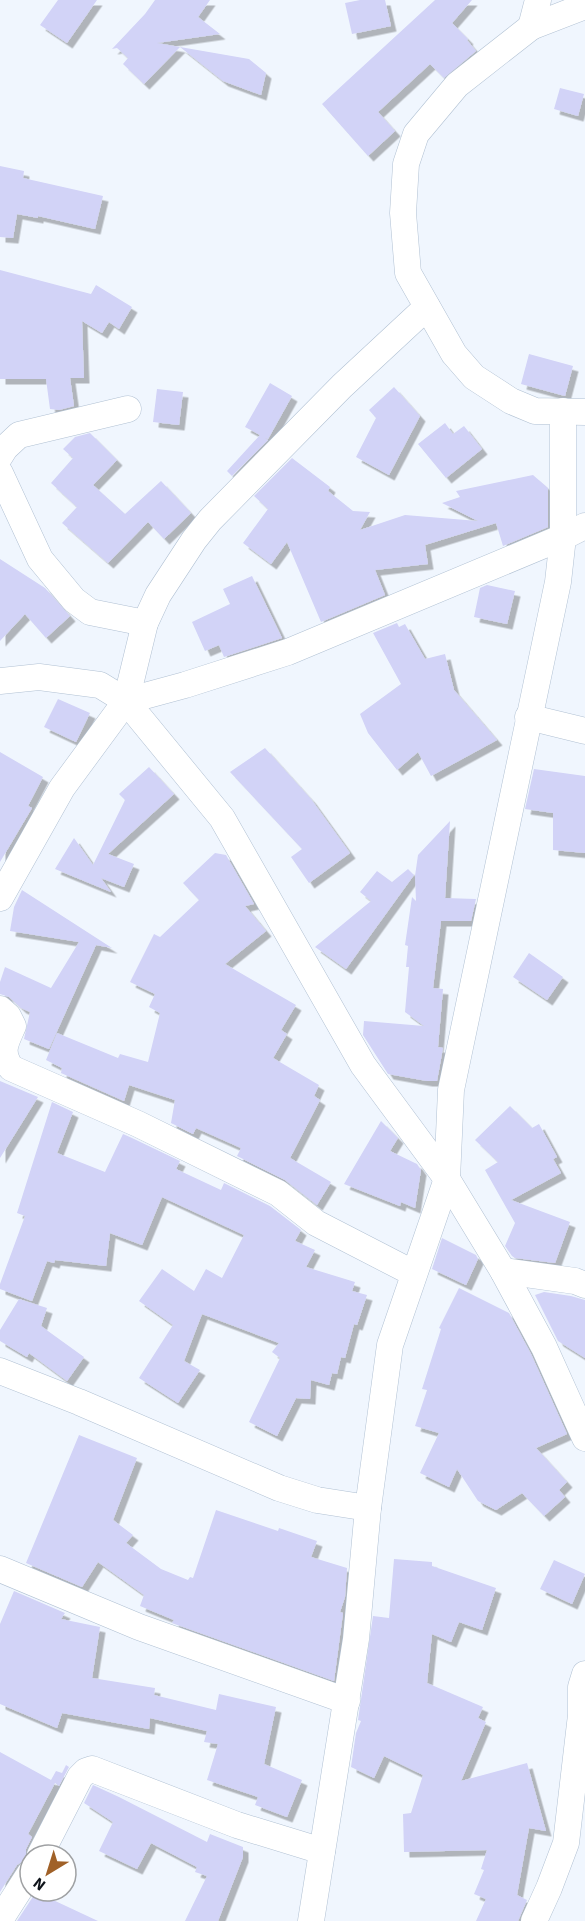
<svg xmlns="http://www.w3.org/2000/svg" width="585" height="1921" viewBox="0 0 585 1921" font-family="'Source Sans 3',sans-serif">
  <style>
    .building { fill: #d2d3f7; filter: url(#shadow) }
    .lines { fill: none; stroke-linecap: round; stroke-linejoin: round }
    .minor-casing { stroke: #b1c1d3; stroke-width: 27 }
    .minor { stroke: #fff; stroke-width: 26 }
  </style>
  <defs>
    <filter id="shadow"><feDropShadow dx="5.5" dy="5.5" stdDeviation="0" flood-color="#0004"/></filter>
  </defs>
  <rect width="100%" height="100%" fill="#f0f6fe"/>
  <g class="building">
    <path d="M58 0H97L67 43 40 25Z"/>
    <path d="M155 0H210L198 17 220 34 157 43 249 59 266 73 261 95 223 81 180 47 144 84 123 64 128 58 117 48 112 49 145 14Z"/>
    <path d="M360 0H385L391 26 352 34 345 3Z"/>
    <path d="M435 0H472L452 23 468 39 467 40 476 51 444 78 430 64 378 112 395 131 368 156 322 104Z"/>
    <path d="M560 88 584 94 578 116 554 109Z"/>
    <path d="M0 166 24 171 23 178 103 196 95 229 38 216V218L17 214 13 238 0 237Z"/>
    <path d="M0 270 91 294 96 285 132 307 119 329 109 322 102 333 82 321 84 378H70L74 406 59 410 50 409 46 379H0Z"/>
    <path d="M529 354 573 366 565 396 521 384Z"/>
    <path d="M270 383 292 396 268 439 265 438 268 440 232 476 227 471 260 435 245 427Z"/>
    <path d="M394 387 420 416 389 475 356 457 376 418 369 410Z"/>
    <path d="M157 389 183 392 179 425 153 422Z"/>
    <path d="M445 423 453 434 464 426 482 449 446 478 418 444Z"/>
    <path d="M90 433 117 460 93 485 125 514 161 481 191 513 164 539 148 522 108 563 62 523 77 507 51 483 73 458 63 449 75 437Z"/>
    <path d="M292 458 330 487 328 491 353 511 370 512 360 530 405 515 478 521 442 503 460 497 456 491 533 475 548 488V527L503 546 496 523 425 545 428 564 375 570 385 595 321 622 287 542 271 564 243 543 268 509 254 496Z"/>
    <path d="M0 559 45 588 70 616 46 638 25 614 0 641Z"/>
    <path d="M252 576 282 638 224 657 219 645 205 651 192 622 230 604 223 589Z"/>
    <path d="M487 585 515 591 507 624 474 617 480 588Z"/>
    <path d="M397 623 399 627 405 624 425 659 445 654 454 690 497 740 431 776 418 752 397 770 368 733 360 714 401 684 373 633Z"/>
    <path d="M58 699 90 713 76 742 44 727Z"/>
    <path d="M265 748 311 799 350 853 309 883 291 857 302 849 230 772Z"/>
    <path d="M0 752 43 777 28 806 32 808 0 862Z"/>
    <path d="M149 767 174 794 108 854 134 864 124 887 101 878 111 892 55 869 74 838 93 865 125 800 119 794Z"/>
    <path d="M534 769 585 776V853L553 850V813L525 809Z"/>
    <path d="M450 821 445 898 476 899 471 921H441L433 988 443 989 438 1047 443 1048 437 1081H427L388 1074 363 1035 364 1021 424 1026 405 1012 409 967H406L408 946 405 945 412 897 416 901 415 876 418 855Z"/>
    <path d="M215 853 226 855 254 904 245 906 266 931 225 964 296 1005 281 1030 287 1034 273 1058 319 1085 314 1096 320 1100 290 1158 331 1182 317 1205 285 1180 237 1156 241 1148 196 1128 193 1134 171 1123 175 1100 129 1085 124 1101 61 1073 62 1068 46 1060 57 1033 118 1058 120 1054 148 1062 160 1013 149 1007 155 994 130 982 154 934 160 937 199 900 183 883Z"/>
    <path d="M408 869 414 875 346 969 315 947 371 901 360 892 377 871 392 882Z"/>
    <path d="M22 890 112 948 96 945 49 1049 24 1039 30 1012 21 1008 9 997 0 994V982L5 967 51 988 79 942 10 931 14 907Z"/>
    <path d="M529 953 563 977 547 1000 513 977Z"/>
    <path d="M0 1081 38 1097 0 1158Z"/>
    <path d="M52 1102 73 1112 57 1153 105 1172 123 1134 132 1138 180 1161 176 1169 221 1190 224 1183 270 1206 301 1230 295 1241 315 1250 306 1267 355 1282 352 1291 367 1295 357 1325 354 1324 345 1358 341 1357 337 1374 332 1373 329 1385 311 1380 310 1399 296 1398 277 1436 249 1422 280 1358 272 1352 279 1343 202 1314 184 1361 200 1370 178 1403 139 1378 173 1325 139 1301 162 1269 194 1291 206 1269 222 1278 244 1235 162 1197 142 1245 110 1233 106 1266 55 1260 54 1263 47 1261 32 1301 0 1289V1284L25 1216 17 1213Z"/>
    <path d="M510 1106 532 1128 539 1124 557 1157 553 1159 561 1173 511 1200 570 1222 555 1263 515 1258 512 1256 505 1246 515 1223 485 1170 498 1162 475 1140Z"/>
    <path d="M381 1121 398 1138 390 1151 417 1164 421 1170 415 1208 401 1202 400 1206 344 1184Z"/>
    <path d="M442 1238 476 1255 478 1259 466 1285 432 1269Z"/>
    <path d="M459 1288 509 1313 531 1354 567 1434 536 1448 567 1482 559 1490 565 1497 544 1516 522 1493 496 1510 478 1501 457 1469 449 1487 420 1473 439 1433 415 1426 427 1390 422 1389 441 1329 439 1328Z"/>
    <path d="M544 1292 571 1296 585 1300V1358L558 1341 535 1295Z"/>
    <path d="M19 1299 47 1308 41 1326 84 1357 67 1381 29 1353 27 1357 0 1341V1330Z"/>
    <path d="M79 1435 137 1458 113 1520 133 1535 126 1543 161 1569 188 1580 190 1577 193 1578 216 1510 278 1531 279 1528 317 1541 311 1557 347 1568 345 1597 340 1612 343 1613 334 1681 172 1623 174 1620 140 1606 144 1595 98 1562 82 1587 26 1563Z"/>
    <path d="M394 1559 432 1562V1566L496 1588 482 1630 459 1622 451 1642 432 1634 427 1683 483 1707 478 1718 486 1722 461 1781 527 1763 546 1831 529 1828 517 1895 527 1900 518 1921H476L486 1899 474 1894 484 1870 481 1869 487 1850 404 1852 403 1814 411 1813 423 1775 384 1756 374 1778 351 1767 356 1733 361 1721 358 1720 373 1616 389 1618Z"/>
    <path d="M554 1560 585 1574 572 1604 540 1589Z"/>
    <path d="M14 1591 65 1613 61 1619 100 1627 92 1678 155 1688 154 1695 216 1710 219 1694 276 1707 264 1764 302 1780 287 1817 255 1805 258 1797 207 1780 218 1744 204 1742 207 1731 150 1718 149 1729 62 1713 57 1728 0 1704V1624Z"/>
    <path d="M0 1752 51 1780 56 1771 62 1773 66 1765 69 1767 59 1786 55 1783 28 1834 32 1837 26 1849V1859L17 1865 0 1892Z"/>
    <path d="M93 1785 119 1797 207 1842 210 1834 243 1847V1857L218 1921H185L207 1876 195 1872 197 1867 151 1843 137 1869 99 1851 113 1822 84 1803Z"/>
    <path d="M36 1892 98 1921H17Z"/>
  </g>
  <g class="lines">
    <g class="minor-casing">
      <g id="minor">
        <path d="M585 6 531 27 457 85 416 134 406 164 403 213 408 273 454 354 474 377 511 401 535 411 585 412"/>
        <path d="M531 27 538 0"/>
        <path d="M0 456 5 448 19 435 128 409"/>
        <path d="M0 473 40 559 74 600 90 612 145 623"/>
        <path d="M0 681 39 677 100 685 126 701 222 818 363 1065 447 1179 503 1271 544 1347 585 1438"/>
        <path d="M126 701 185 685 288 652 563 537 585 526"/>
        <path d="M528 717 585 731"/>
        <path d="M0 898 62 788 126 701 145 623 158 595 194 540 210 520 342 386 427 307"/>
        <path d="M0 1009 8 1016 13 1026C5 1044 0 1051 11 1068L138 1124 278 1193 316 1223 413 1273"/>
        <path d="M503 1271 575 1281 585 1285"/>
        <path d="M0 1371 79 1402 279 1488 317 1500 368 1508"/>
        <path d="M0 1569 139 1627 347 1701"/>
        <path d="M40 1855 80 1777 86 1771 92 1769 237 1825 322 1851"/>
        <path d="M0 1920 30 1873"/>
        <path d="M311 1921 356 1639 368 1508 390 1345 447 1179 451 1090 558 582 563 537V411"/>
        <path d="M534 1921 549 1888 566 1843 581 1715V1687L585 1674"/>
      </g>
    </g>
    <use href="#minor" class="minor"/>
  </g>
  <g transform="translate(48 1873) rotate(218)"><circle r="28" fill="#ffffff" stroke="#9fa1a3" stroke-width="1.5"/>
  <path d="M0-4.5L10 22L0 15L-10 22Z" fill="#a06128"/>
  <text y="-9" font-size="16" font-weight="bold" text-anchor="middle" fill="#0e131a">N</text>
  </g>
</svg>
